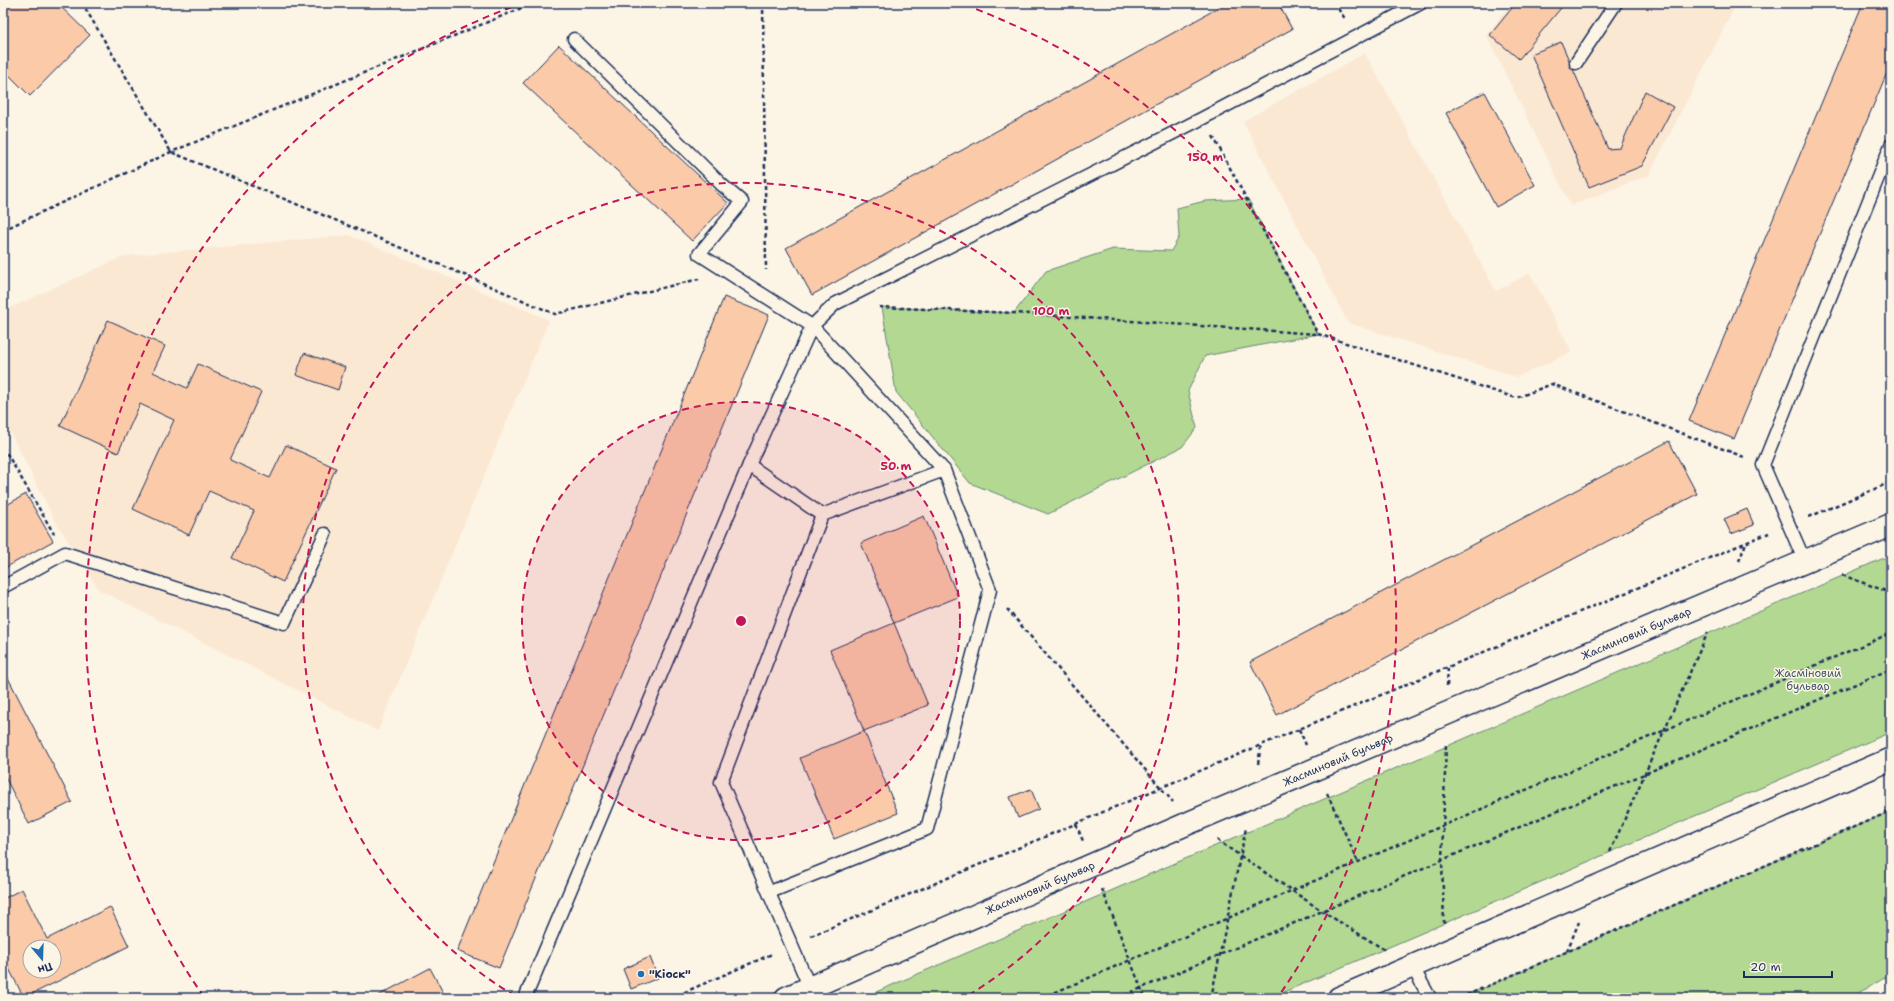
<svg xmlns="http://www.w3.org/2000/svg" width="1894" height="1001" viewBox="0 0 1894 1001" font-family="'Shantell Sans',sans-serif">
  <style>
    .built { fill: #fbe8d3 }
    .green { fill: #b3d892; stroke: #678478 }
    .building { fill: #facaa9; stroke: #1b2f5e; fill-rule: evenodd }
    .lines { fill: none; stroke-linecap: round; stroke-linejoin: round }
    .service-casing { stroke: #1b2f5e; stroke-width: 15 }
    .tertiary-casing { stroke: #1b2f5e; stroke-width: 25 }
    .path { stroke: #1b2f5e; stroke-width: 2.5; stroke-dasharray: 4 3; stroke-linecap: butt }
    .service { stroke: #fcf5e5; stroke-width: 12 }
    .tertiary { stroke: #fcf5e5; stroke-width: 22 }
    .ring { fill: none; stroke: #c2185b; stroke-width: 2; stroke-dasharray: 7 5 }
    .poi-dot { fill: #1f6fb2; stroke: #fcf5e5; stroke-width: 1.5 }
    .labels { text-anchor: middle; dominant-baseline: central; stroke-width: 3; stroke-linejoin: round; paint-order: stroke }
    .street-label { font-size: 11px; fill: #1b2f5e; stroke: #fcf5e5 }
    .park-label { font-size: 11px; fill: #41596b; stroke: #fcf5e5 }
    .poi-label { font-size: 11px; font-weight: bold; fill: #1b2f5e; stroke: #fcf5e5; text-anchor: start }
    .centre { fill: #c2185b; stroke: #fcf5e5; stroke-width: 2 }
    .ring-label { font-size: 12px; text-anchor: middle; font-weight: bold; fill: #c2185b; stroke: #fcf5e5; stroke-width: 3; stroke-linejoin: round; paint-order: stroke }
  </style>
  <rect width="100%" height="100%" fill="#fcf5e5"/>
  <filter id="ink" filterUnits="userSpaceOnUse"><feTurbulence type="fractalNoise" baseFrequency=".025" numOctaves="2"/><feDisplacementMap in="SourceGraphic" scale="8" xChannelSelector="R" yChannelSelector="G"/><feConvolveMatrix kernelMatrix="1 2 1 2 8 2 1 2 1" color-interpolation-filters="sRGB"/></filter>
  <g filter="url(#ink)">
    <g class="built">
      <path d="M1512 3H1737L1649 175 1571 206 1486 35Z"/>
      <path d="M1365 53 1496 291 1530 273 1572 352 1517 377 1348 323 1243 121Z"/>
      <path d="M349 235 549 320 378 731 99 590 54 519 3 418V311L124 256Z"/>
    </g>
    <g class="green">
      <path d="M1248 199 1318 334 1205 356 1188 391 1197 428 1182 447 1048 514 970 483 896 392 882 307 1014 313 1046 271 1113 249 1171 251 1179 237 1177 208 1205 201Z"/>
      <path d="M1891 555V732L1270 998H862Z"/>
      <path d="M1891 811V974L1851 998H1460Z"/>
    </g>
    <g class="building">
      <path d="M11 3H57L90 35 30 96 3 69V11Z"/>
      <path d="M1227 3H1278L1292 29 812 295 786 248Z"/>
      <path d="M1516 3H1565L1519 59 1490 35Z"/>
      <path d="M1863 3H1891V63L1734 439 1689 421Z"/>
      <path d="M1561 42 1608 149 1620 148 1645 91 1673 107 1642 166 1589 187 1531 54Z"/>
      <path d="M559 45 728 203 692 241 523 83Z"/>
      <path d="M1485 92 1535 185 1496 207 1446 113Z"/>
      <path d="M724 297 769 315 499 968 457 951Z"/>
      <path d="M108 320 165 346 153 372 187 388 198 364 261 392 230 460 270 478 286 445 336 468 283 582 232 558 254 511 209 491 189 535 133 509 174 420 140 404 118 453 60 426Z"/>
      <path d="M304 353 345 367 338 390 296 375Z"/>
      <path d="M1669 441 1697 494 1277 715 1250 662Z"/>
      <path d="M26 494 53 541 3 569V507Z"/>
      <path d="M1747 509 1754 525 1731 534 1724 519Z"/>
      <path d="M924 516 958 597 894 623 861 543Z"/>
      <path d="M894 623 928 705 864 731 830 650Z"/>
      <path d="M3 668 72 802 29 824 3 773Z"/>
      <path d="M864 731 898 813 834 839 800 758Z"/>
      <path d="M1031 789 1039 809 1018 818 1010 797Z"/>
      <path d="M22 889 47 939 110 907 129 946 24 998 3 957V899ZM30 947H54V971H30Z"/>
      <path d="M650 957 658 978 631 989 623 969Z"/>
      <path d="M430 968 446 998H374Z"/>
      <path d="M1891 994V998H1884Z"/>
    </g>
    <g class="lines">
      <g class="service-casing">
        <g id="service">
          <path d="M574 39 722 185 742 202 699 254 812 326 944 470"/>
          <path d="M1576 63 1616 3"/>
          <path d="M749 465 822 515 721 782 810 988"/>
          <path d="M1805 562 1763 465 1891 145"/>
          <path d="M3 587 65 553 284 623 325 534"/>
          <path d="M770 892 927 829 990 590 944 470 822 515"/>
          <path d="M1412 966 1430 998"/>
          <path d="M525 998 749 465 812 326 835 304 1203 118 1421 3"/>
        </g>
      </g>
      <g class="tertiary-casing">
        <g id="tertiary">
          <path id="s1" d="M786 998 1191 822 1891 525"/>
          <path d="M1339 998 1891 759"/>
        </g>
      </g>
      <g class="path">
        <path d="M82 3 171 152 371 235 555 314 699 279"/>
        <path d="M763 3 766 270"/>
        <path d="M1334 3 1346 20"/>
        <path d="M1213 136 1318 334 1516 398 1552 384 1744 457"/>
        <path d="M3 230 171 152 534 3"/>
        <path d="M879 307 1014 313 1317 334"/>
        <path d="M3 447 54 534"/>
        <path d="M1809 517 1891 482"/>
        <path d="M1739 561 1746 543"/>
        <path d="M1842 575 1891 593"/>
        <path d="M1007 609 1173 802"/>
        <path d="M1447 686 1448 667"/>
        <path d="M1299 729 1306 745"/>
        <path d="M1258 764 1261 745"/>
        <path d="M1327 793 1358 862"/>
        <path d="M1076 824 1083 841"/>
        <path d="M1217 840 1322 911 1385 950"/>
        <path d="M1610 852 1708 632"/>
        <path d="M1102 889 1145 998"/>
        <path d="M1444 924 1442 860 1446 743"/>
        <path d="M811 936 1261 745 1769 533"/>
        <path d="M1567 951 1579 922"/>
        <path d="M671 998 772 954"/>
        <path d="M1042 998 1891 633"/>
        <path d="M1118 998 1891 669"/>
        <path d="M1211 998 1246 828"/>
        <path d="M1460 998 1891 811"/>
      </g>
      <use href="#service" class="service"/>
      <use href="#tertiary" class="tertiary"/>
    </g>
  </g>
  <circle cx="741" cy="621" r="219" fill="#c2185b" fill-opacity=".12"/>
  <g class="ring">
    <circle cx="741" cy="621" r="219"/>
    <path d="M515 996A438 438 0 1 1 967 996"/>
    <path d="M204 997A656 656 0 0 1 517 5M965 5A656 656 0 0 1 1278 997"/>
  </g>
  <circle class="poi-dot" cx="641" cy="974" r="4"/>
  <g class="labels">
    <g class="street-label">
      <text stroke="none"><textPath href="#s1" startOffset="925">Жасминовий бульвар</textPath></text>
      <text stroke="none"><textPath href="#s1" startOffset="601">Жасминовий бульвар</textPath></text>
      <text stroke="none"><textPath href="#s1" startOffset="277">Жасминовий бульвар</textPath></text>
    </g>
    <g class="park-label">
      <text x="1808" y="673">Жасміновий<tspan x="1808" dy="13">бульвар</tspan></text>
    </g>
    <g class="poi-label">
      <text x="649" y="974">"Кіоск"</text>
    </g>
  </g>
  <circle cx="741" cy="621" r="6" class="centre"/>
  <g class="ring-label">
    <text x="1205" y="161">150 m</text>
    <text x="1051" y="315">100 m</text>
    <text x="896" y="470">50 m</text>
  </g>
  <rect width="1894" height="1001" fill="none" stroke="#fcf5e5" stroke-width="16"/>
  <rect x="8" y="8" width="1878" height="985" fill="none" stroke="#1b2f5e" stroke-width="1.5" filter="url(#ink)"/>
  <g transform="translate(42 959) rotate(161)"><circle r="19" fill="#fcf5e5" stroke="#a2a6af"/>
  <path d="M0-3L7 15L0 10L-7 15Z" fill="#1f6fb2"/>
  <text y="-6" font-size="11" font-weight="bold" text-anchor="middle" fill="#1b2f5e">Пн</text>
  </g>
  <path d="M1744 971v6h88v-6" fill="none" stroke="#1b2f5e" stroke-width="2"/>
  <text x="1750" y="971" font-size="12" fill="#1b2f5e" stroke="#fcf5e5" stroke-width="3" paint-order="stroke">20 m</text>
</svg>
